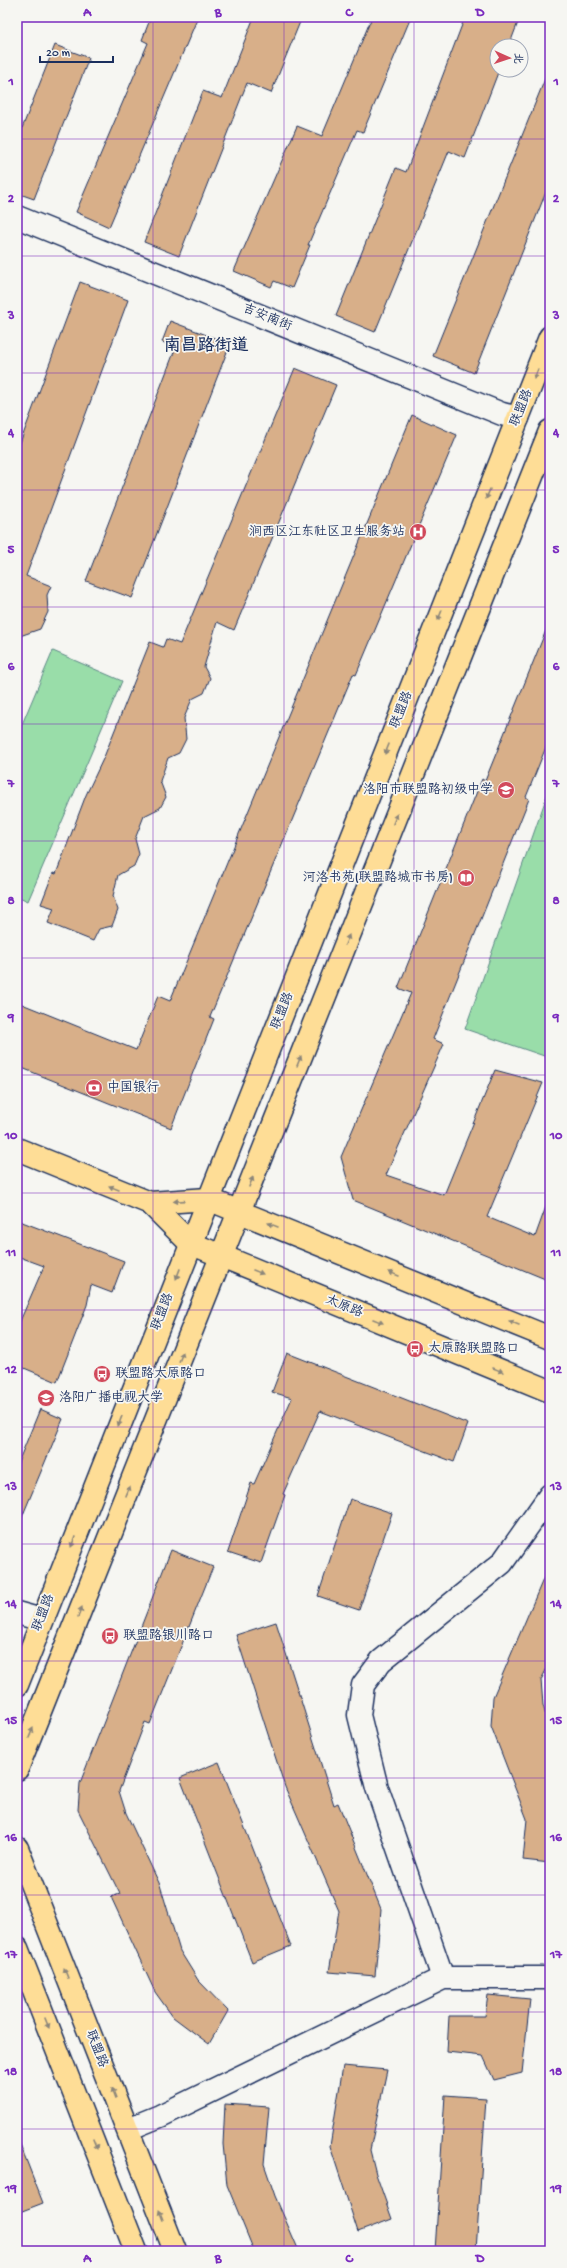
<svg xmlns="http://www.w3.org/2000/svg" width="567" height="2268" viewBox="0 0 567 2268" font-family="'Gochi Hand','LXGW WenKai TC',sans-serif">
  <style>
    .green { fill: #99dda9; stroke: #5a8684 }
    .building { fill: #d8af89; stroke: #1b2f5e }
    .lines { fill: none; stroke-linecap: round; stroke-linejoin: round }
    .minor-casing { stroke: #1b2f5e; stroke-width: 25 }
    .major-casing { stroke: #1b2f5e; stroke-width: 25 }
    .minor { stroke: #f6f6f2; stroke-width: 22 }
    .major { stroke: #fedd96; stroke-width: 22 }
    .oneway { fill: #8c867a }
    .grid { fill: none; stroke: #7b2cbf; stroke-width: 1; stroke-opacity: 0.55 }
    .labels { text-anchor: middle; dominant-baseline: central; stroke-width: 3.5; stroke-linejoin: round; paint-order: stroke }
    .street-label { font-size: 13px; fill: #1b2f5e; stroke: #f6f6f2 }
    .poi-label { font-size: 13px; fill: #1b2f5e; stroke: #f6f6f2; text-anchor: start }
    .district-label { font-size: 17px; font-weight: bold; fill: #1b2f5e; stroke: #f6f6f2 }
    .neatline { fill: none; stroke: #7b2cbf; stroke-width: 1.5 }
    .grid-label { font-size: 13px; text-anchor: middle; font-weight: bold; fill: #7b2cbf }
  </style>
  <rect width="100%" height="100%" fill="#f6f6f2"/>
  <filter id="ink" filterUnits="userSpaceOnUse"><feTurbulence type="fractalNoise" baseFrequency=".025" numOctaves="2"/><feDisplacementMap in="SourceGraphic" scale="8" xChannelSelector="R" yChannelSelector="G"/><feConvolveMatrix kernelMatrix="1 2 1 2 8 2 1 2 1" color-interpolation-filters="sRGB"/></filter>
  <g filter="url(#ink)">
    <g class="green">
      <path d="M53 651 122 681 28 901 17 896V736Z"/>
      <path d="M550 787V1058L465 1029Z"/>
    </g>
    <g class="building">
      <path d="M151 17H198L109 227 76 212 148 43 142 40Z"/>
      <path d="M254 17H302L271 93 247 83 179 256 144 242 203 91 222 98Z"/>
      <path d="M372 17H411L363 132 357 130 308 245H310L292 288 274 281 271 287 234 271 297 126 322 136Z"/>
      <path d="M465 17H520L509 46H497V70H499L465 158 449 151 375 332 336 316 396 168 406 172Z"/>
      <path d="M55 45 89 58 34 199 17 193V141Z"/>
      <path d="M549 69 550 182 474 373 433 356Z"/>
      <path d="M80 282 128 300 26 576 51 586 47 595 48 612 40 629 17 637V451Z"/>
      <path d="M170 321 230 344 132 598 86 581 176 347 162 342Z"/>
      <path d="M295 368 336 385 234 630 217 622 204 667 210 678 204 693 192 699 184 718 186 739 179 753 168 758 160 781 166 797 160 808 144 816 135 839 139 854 134 866 118 875 113 896 118 910 112 926 99 929 93 941 48 923 54 908 41 904 53 873 56 874 86 795 104 757 150 642 163 647 166 639 180 644Z"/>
      <path d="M412 415 457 435 356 675 353 674 210 1017 214 1019 171 1128 17 1066V1002L136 1050 158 996 170 1001Z"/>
      <path d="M549 623 550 737 526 797 529 799 433 1039 444 1044 386 1175 444 1195 495 1070 543 1083 487 1217 535 1237 548 1201 550 1202V1281L353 1200 341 1157 411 993 398 988 482 779 485 781Z"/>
      <path d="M17 1220 124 1261 112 1293 91 1285 87 1305 57 1382 17 1365V1328L44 1266 17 1256Z"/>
      <path d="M287 1353 468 1424 454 1462 320 1411 283 1494 285 1495 261 1563 228 1552 251 1483 254 1484 292 1398 272 1392Z"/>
      <path d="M40 1409 63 1419 17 1529V1465Z"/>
      <path d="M350 1499 392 1513 359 1610 318 1596Z"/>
      <path d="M171 1550 213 1567 150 1724 145 1722 119 1791 126 1813 160 1885 180 1951 198 1980 228 2011 209 2044 173 2017 155 1992 111 1897 120 1894 78 1810 80 1783Z"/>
      <path d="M550 1563V1662L541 1680 543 1705 550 1731V1863L523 1860 527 1819 491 1726 493 1697Z"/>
      <path d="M276 1622 334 1805 338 1803 381 1909 375 1976 329 1972 339 1911 285 1787 236 1635Z"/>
      <path d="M219 1762 291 1946 252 1962 180 1778Z"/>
      <path d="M488 1995 530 1999 522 2073 494 2080 483 2056 447 2052 449 2016H485Z"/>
      <path d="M343 2066 387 2070 370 2150 376 2174 392 2219 358 2232 330 2146Z"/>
      <path d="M445 2095 486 2098 476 2251H435Z"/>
      <path d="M225 2104 269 2107 264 2164 275 2196 299 2251H254L227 2185 223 2144Z"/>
      <path d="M18 2139 43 2203 17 2213V2140Z"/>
    </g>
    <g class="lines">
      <g class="minor-casing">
        <g id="minor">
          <path d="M17 217 502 414 518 418"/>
          <path d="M17 1613 42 1620"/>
          <path d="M443 1978 377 1788 359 1715 363 1685 381 1661 502 1563 550 1495"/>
          <path d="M128 2129 160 2116 443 1978H550"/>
        </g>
      </g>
      <g class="major-casing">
        <g id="major">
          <path d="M17 1149 150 1203 190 1243 550 1391"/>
          <path d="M150 1203 208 1199 550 1338"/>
          <path d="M17 1685 550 337"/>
          <path d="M17 1769 550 431"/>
          <path d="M17 1848 175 2251"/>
          <path d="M17 1948 136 2251"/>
        </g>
      </g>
      <use href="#minor" class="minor"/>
      <use href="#major" class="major"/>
    </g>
    <defs><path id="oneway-solid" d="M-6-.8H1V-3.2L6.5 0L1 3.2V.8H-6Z"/></defs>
    <g class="oneway">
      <use href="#oneway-solid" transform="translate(536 374) rotate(112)"/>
      <use href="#oneway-solid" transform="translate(488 494) rotate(112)"/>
      <use href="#oneway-solid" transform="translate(440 615) rotate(112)"/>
      <use href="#oneway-solid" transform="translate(387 749) rotate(112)"/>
      <use href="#oneway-solid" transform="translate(395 819) rotate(-68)"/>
      <use href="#oneway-solid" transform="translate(347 940) rotate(-68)"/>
      <use href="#oneway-solid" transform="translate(299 1061) rotate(-68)"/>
      <use href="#oneway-solid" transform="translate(251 1182) rotate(-68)"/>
      <use href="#oneway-solid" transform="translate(114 1188) rotate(-158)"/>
      <use href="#oneway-solid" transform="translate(179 1201) rotate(176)"/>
      <use href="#oneway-solid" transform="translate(273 1225) rotate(-158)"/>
      <use href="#oneway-solid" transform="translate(258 1272) rotate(22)"/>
      <use href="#oneway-solid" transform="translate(178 1274) rotate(111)"/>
      <use href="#oneway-solid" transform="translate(394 1274) rotate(-158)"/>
      <use href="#oneway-solid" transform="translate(378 1321) rotate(22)"/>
      <use href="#oneway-solid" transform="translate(514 1323) rotate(-158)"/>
      <use href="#oneway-solid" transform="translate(181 1357) rotate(-68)"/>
      <use href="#oneway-solid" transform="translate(498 1370) rotate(22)"/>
      <use href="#oneway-solid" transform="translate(120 1421) rotate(111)"/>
      <use href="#oneway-solid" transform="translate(128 1491) rotate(-68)"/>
      <use href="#oneway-solid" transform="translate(73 1542) rotate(111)"/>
      <use href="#oneway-solid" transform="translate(80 1612) rotate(-68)"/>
      <use href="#oneway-solid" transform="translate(31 1733) rotate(-68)"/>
      <use href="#oneway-solid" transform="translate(66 1973) rotate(-111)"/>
      <use href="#oneway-solid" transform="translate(47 2023) rotate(68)"/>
      <use href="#oneway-solid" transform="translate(114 2093) rotate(-111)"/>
      <use href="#oneway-solid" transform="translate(95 2144) rotate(68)"/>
      <use href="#oneway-solid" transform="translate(161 2215) rotate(-111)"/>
    </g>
  </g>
  <path class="grid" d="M153 17V2251M284 17V2251M414 17V2251M17 139H550M17 256H550M17 373H550M17 490H550M17 607H550M17 724H550M17 841H550M17 958H550M17 1075H550M17 1193H550M17 1310H550M17 1427H550M17 1544H550M17 1661H550M17 1778H550M17 1895H550M17 2012H550M17 2129H550"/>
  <defs>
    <g id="hospital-disc" transform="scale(0.9)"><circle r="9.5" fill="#d1495b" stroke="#f6f6f2"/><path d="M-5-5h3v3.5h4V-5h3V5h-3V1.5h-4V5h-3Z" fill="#fff"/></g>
    <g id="school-disc" transform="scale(0.9)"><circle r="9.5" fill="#d1495b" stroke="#f6f6f2"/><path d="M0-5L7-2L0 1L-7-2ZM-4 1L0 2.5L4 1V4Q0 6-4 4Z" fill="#fff"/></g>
    <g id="library-disc" transform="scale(0.9)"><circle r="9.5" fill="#d1495b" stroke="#f6f6f2"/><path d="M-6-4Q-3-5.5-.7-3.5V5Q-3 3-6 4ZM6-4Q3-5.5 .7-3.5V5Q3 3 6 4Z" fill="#fff"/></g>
    <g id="bank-disc" transform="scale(0.9)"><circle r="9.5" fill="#d1495b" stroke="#f6f6f2"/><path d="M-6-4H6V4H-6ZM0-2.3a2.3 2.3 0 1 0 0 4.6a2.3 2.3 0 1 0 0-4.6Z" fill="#fff"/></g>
    <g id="bus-disc" transform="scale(0.9)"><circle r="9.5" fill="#d1495b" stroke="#f6f6f2"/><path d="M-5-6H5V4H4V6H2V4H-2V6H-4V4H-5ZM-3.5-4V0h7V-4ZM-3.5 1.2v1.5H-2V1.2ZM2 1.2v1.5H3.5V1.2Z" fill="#fff"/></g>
  </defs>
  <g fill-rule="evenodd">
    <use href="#hospital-disc" x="418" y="532"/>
    <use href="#school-disc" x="506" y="790"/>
    <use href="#library-disc" x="466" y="878"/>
    <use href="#bank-disc" x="94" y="1088"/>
    <use href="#bus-disc" x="415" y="1349"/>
    <use href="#bus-disc" x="102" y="1374"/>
    <use href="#school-disc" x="46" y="1398"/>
    <use href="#bus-disc" x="110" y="1636"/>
  </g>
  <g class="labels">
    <g class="street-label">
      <text transform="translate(267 318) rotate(22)">吉安南街</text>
      <text transform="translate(522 408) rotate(-68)">联盟路</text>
      <text transform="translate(402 710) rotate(-68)">联盟路</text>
      <text transform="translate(283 1011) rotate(-68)">联盟路</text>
      <text transform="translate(344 1307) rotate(22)">太原路</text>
      <text transform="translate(163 1312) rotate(-69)">联盟路</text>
      <text transform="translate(44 1613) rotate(-69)">联盟路</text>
      <text transform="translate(96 2049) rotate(69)">联盟路</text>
    </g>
    <g class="poi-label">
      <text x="405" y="532" text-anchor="end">涧西区江东社区卫生服务站</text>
      <text x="493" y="790" text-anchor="end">洛阳市联盟路初级中学</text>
      <text x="453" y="878" text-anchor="end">河洛书苑(联盟路城市书房)</text>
      <text x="107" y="1088">中国银行</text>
      <text x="428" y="1349">太原路联盟路口</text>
      <text x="115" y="1374">联盟路太原路口</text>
      <text x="59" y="1398">洛阳广播电视大学</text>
      <text x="123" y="1636">联盟路银川路口</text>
    </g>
    <g class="district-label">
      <text x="206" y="347">南昌路街道</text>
    </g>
  </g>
  <rect width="567" height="2268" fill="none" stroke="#f6f6f2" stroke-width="44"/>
  <g transform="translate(509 58) rotate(93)"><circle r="19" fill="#f6f6f2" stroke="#9ea6b7"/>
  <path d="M0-3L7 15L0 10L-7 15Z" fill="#d1495b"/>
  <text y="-6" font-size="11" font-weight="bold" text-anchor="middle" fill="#1b2f5e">北</text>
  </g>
  <path d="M40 56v6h73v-6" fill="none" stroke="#1b2f5e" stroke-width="2"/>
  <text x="46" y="56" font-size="12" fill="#1b2f5e" stroke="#f6f6f2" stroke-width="3" paint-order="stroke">20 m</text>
  <rect x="22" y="22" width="523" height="2224" class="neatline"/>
  <g class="grid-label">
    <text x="87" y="16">A</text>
    <text x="218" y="16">B</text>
    <text x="349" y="16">C</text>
    <text x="480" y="16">D</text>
    <text x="11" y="85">1</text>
    <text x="556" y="85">1</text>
    <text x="11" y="202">2</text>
    <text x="556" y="202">2</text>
    <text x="11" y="319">3</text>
    <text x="556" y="319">3</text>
    <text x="11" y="436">4</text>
    <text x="556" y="436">4</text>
    <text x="11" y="553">5</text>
    <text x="556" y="553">5</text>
    <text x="11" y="670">6</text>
    <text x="556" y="670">6</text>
    <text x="11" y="787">7</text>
    <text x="556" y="787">7</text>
    <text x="11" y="904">8</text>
    <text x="556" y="904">8</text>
    <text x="11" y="1021">9</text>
    <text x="556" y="1021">9</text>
    <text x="11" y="1139">10</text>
    <text x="556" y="1139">10</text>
    <text x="11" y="1256">11</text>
    <text x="556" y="1256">11</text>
    <text x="11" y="1373">12</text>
    <text x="556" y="1373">12</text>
    <text x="11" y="1490">13</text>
    <text x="556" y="1490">13</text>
    <text x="11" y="1607">14</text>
    <text x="556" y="1607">14</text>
    <text x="11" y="1724">15</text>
    <text x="556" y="1724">15</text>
    <text x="11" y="1841">16</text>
    <text x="556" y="1841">16</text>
    <text x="11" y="1958">17</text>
    <text x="556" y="1958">17</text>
    <text x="11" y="2075">18</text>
    <text x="556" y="2075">18</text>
    <text x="11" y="2192">19</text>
    <text x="556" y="2192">19</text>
    <text x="87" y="2262">A</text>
    <text x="218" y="2262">B</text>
    <text x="349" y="2262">C</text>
    <text x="480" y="2262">D</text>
  </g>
</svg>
